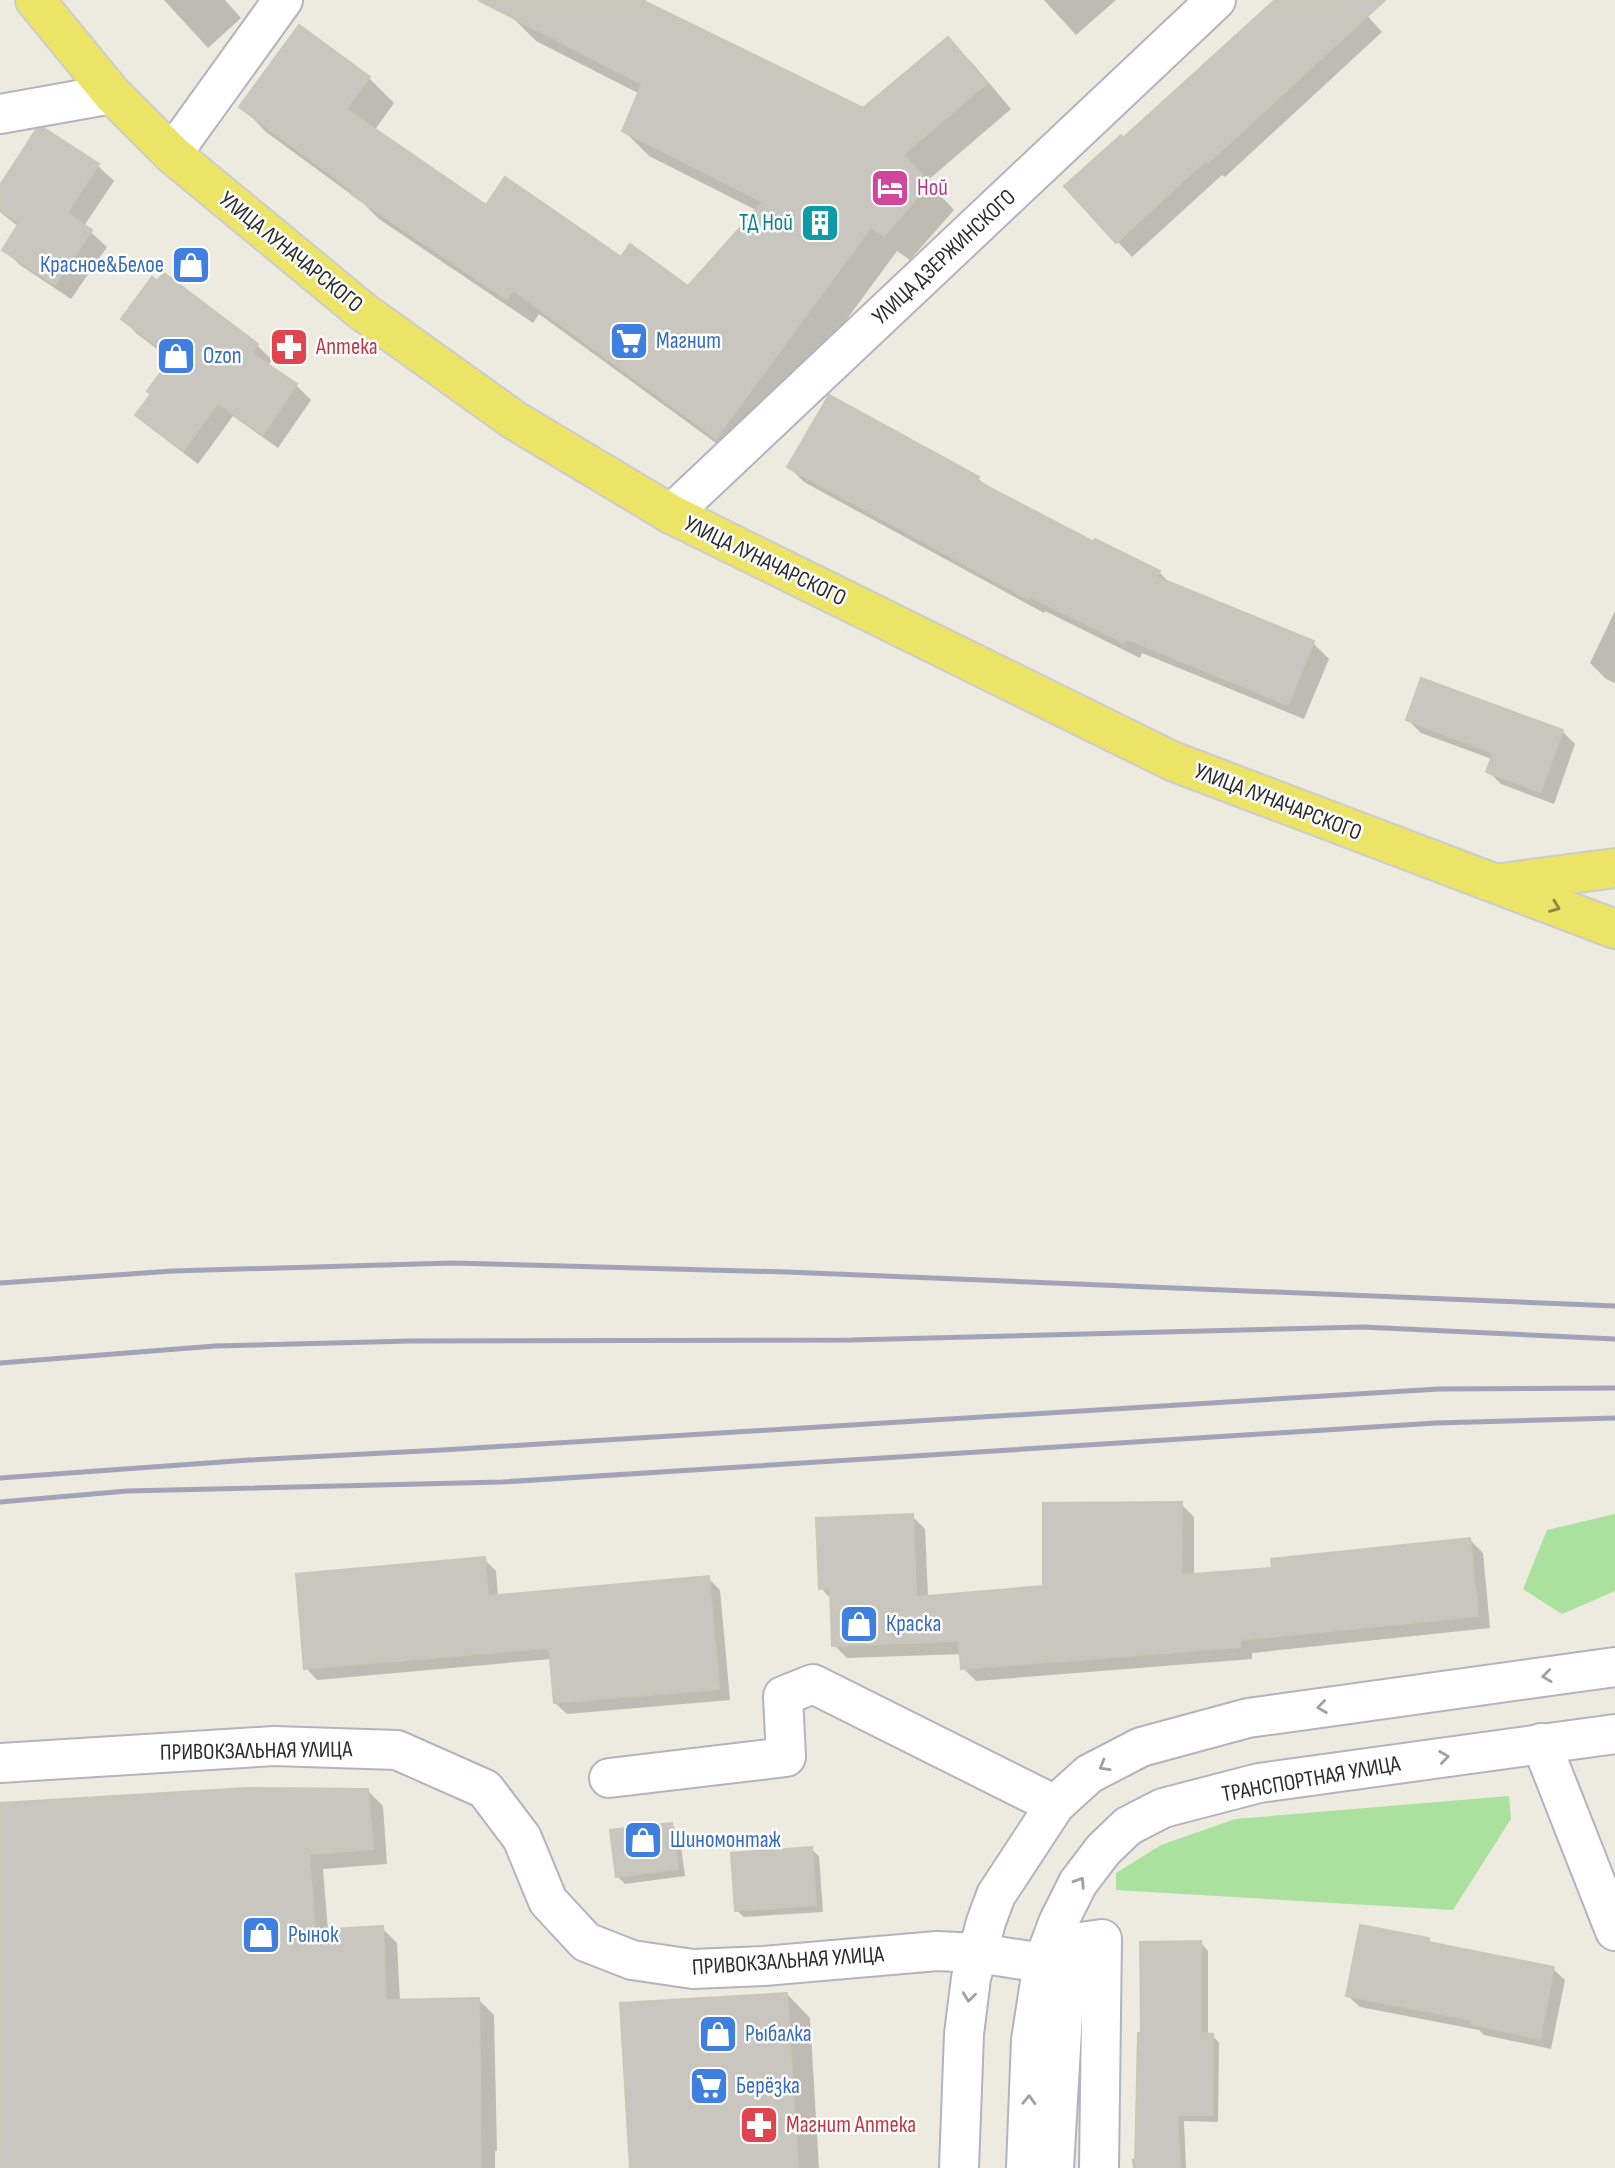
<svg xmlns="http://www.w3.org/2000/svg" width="1615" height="2168" viewBox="0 0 1615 2168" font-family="'Sofia Sans Condensed',sans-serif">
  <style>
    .green { fill: #aae19e }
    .shadow { fill: #0003 }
    .building { fill: #c9c6bf; stroke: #c9c6b9; stroke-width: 2 }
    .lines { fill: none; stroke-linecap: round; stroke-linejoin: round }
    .minor-casing { stroke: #b3b3bf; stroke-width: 42 }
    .major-casing { stroke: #ccc; stroke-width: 42 }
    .minor { stroke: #fff; stroke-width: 38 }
    .major { stroke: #ece466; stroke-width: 38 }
    .rail { stroke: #a3a2b6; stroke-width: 5 }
    .oneway { stroke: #8c8849 }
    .oneway2 { stroke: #a0a0a0 }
    .labels { text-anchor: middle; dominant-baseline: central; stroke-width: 5; stroke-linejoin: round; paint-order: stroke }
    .hotel-label { font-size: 23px; fill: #b23c85; stroke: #fff; text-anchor: start }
    .culture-label { font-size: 23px; fill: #0d838f; stroke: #fff; text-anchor: end }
    .street-label { font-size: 23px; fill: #2c2c2c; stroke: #fff }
    .shop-label { font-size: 23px; fill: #366cbe; stroke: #fff; text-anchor: start }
    .health-label { font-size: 23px; fill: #be3a42; stroke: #fff; text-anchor: start }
  </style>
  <rect width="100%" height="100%" fill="#edeadf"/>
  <g class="green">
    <path d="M1615 1514V1591L1562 1614 1523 1589 1547 1530Z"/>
    <path d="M1509 1796 1511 1819 1453 1910 1116 1890V1873L1161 1845 1235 1819Z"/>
  </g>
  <g class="shadow">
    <path d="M164 0H225L241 18 208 48Z"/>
    <path d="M519 0H645L651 6 863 110 948 39 973 64 1011 109 927 181 954 210 910 260 897 251 742 462 539 314 533 323 379 219 363 203 266 132 241 106 369 78 394 103 374 131 486 208 621 259 688 288 758 211 649 156 624 131 640 94 536 41 511 16Z"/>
    <path d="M1044 0H1116L1076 35Z"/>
    <path d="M1277 0H1353L1382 32 1225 177 1222 175 1132 257 1117 241 1124 140Z"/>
    <path d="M44 130 98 166 114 181 84 226 107 247 71 299 20 265 4 249 19 227 0 212V188Z"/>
    <path d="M123 319 257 345 272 360 268 365 296 385 311 400 278 448 233 416 198 464 152 429 137 415 153 394 172 360 137 334Z"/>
    <path d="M789 467 978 478 990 490 1094 545 1159 572 1171 584 1313 643 1329 659 1304 719 1142 653 1140 658 1045 611 1044 613 804 482Z"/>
    <path d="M1615 611V683L1606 679 1590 663Z"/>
    <path d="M1408 720 1562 731 1575 744 1554 804 1501 784 1488 771 1492 759 1421 733Z"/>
    <path d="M1181 1504 1194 1517V1576L1274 1569 1470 1540 1483 1553 1490 1628 1252 1653V1659L976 1681 963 1668 962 1654 847 1658 834 1645 832 1600 821 1588 912 1516 925 1529 928 1597 1045 1588Z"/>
    <path d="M484 1559 496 1571 498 1597 708 1578 720 1590 730 1700 567 1714 555 1703 551 1659 317 1680 306 1668Z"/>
    <path d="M368 1791 383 1806 387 1864 323 1869 328 1931 382 1928 397 1943 400 2001 479 2000 494 2015 497 2151H495V2168H0V1805Z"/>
    <path d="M672 1825 679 1832 685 1876 625 1884 617 1876Z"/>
    <path d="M811 1849 819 1856 823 1912 744 1917 736 1910Z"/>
    <path d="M1428 1939 1433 1944 1553 1969 1565 1980 1551 2049 1484 2035 1479 2030 1360 2007 1348 1996Z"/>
    <path d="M1201 1943 1208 1951V2035H1212L1219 2043 1218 2122 1184 2121 1186 2168H1133L1132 2159H1137L1143 2035Z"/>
    <path d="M787 1994 810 2018 819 2168H632Z"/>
  </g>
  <g class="building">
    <path d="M478 0H642L863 108 948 37 987 83 903 155 930 183 884 236 871 227 716 438 513 290 507 299 396 225 351 194 353 191 239 107 299 25 370 77 346 109 486 205 505 177 621 257 630 244 688 286 763 202 622 131 642 84Z"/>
    <path d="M1275 0H1385L1208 163 1206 160 1116 243 1064 186 1121 135 1123 138Z"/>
    <path d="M44 128 99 164 67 213 92 230 55 285 2 250 19 223 0 210V185L36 130Z"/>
    <path d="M164 273 258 344 253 352 254 355 297 384 263 435 218 403 183 451 135 415 151 394 147 391 172 357 121 319 152 277 157 281Z"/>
    <path d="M829 395 979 477 977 481 1094 542 1095 539 1160 571 1157 577 1314 641 1288 705 1127 639 1124 643 1029 596 1028 599 787 467Z"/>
    <path d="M1421 678 1563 730 1541 792 1486 772 1493 753 1406 720Z"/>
    <path d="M1182 1502 1181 1575 1272 1568 1271 1559 1470 1538 1478 1616 1240 1640V1647L961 1669 959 1641 832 1646 830 1588 819 1589 816 1518 913 1514 916 1597 1043 1586V1503Z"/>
    <path d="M485 1557 488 1596 709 1576 719 1689 554 1703 549 1648 304 1669 296 1574Z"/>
    <path d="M247 1788 368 1789 373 1849 309 1854 315 1930 383 1926 386 2000 479 1998 481 2168H0V1803Z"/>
    <path d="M672 1823 678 1869 616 1877 610 1830Z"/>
    <path d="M812 1847 816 1905 735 1911 731 1853Z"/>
    <path d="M1360 1925 1429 1938 1428 1942 1554 1967 1540 2039 1471 2024 1472 2020 1346 1996Z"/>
    <path d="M1201 1941V2033L1213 2034 1212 2115H1177L1180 2168H1135L1138 2033H1141L1140 1942Z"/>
    <path d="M787 1993 798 2168H630L620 2003Z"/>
  </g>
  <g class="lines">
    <g class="minor-casing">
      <g id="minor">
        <path d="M0 114 112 94"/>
        <path d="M172 154 283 0"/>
        <path d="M671 514 1216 0"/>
        <path d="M1541 1743 1615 1931"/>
        <path d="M0 1763 274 1746 397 1750 485 1789 522 1838 548 1901 586 1942 632 1960 693 1969 764 1966 937 1951 978 1953 1043 1963"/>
        <path d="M609 1778 786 1757 783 1696 813 1684 1055 1805"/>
        <path d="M959 2168 964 2034 971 1978 986 1922 996 1895 1055 1805 1089 1774 1141 1747 1248 1718 1615 1667"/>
        <path d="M1026 2168 1031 2040 1043 1963 1058 1923 1078 1883 1103 1850 1128 1826 1163 1808 1259 1783 1615 1734"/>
        <path d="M1054 2168 1067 1944 1102 1939 1099 2168"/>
      </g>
    </g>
    <g class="major-casing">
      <g id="major">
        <path d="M35 0 112 94 172 154 362 311 514 420 671 514 1172 761 1615 929"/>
        <path d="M1501 883 1615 868"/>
      </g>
    </g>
    <use href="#minor" class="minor"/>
    <use href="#major" class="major"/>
    <g class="rail">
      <path d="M0 1283 173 1271 452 1263 787 1272 1615 1306"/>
      <path d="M0 1363 215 1346 410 1341 852 1340 1363 1327 1615 1339"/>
      <path d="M0 1478 249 1460 442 1450 1439 1389 1615 1388"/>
      <path d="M0 1502 127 1491 502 1482 1436 1423 1615 1418"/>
    </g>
  </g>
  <defs><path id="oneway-chevron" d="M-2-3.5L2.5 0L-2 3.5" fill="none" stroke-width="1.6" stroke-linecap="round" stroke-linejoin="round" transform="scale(1.75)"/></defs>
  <use class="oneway" href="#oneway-chevron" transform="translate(1555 907) rotate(21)"/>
  <g class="oneway2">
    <use href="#oneway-chevron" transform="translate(1547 1676) rotate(173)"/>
    <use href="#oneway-chevron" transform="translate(1322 1707) rotate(172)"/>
    <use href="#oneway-chevron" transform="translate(1444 1757) rotate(-8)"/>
    <use href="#oneway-chevron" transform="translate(1104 1766) rotate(150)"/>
    <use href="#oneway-chevron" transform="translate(1080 1882) rotate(-57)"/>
    <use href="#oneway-chevron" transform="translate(969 1997) rotate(97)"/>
    <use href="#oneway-chevron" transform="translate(1029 2100) rotate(-88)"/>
  </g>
  <defs>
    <g id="hotel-square" transform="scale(2.0125)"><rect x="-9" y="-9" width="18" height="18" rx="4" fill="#d1479c" stroke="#fff"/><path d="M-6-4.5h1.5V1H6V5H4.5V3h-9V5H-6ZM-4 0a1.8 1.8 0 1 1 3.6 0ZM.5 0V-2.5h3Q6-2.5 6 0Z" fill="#fff"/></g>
    <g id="building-square" transform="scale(2.0125)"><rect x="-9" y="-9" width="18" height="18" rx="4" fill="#0f9aa8" stroke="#fff"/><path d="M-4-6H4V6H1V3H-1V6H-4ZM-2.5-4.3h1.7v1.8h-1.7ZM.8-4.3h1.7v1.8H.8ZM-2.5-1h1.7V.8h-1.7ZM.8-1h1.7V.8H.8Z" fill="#fff"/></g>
    <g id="shop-square" transform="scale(2.0125)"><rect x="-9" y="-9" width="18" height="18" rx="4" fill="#3f7fe0" stroke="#fff"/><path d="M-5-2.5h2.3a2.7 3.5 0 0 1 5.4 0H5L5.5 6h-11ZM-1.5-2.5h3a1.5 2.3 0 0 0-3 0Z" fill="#fff"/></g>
    <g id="supermarket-square" transform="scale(2.0125)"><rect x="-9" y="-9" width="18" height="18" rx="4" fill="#3f7fe0" stroke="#fff"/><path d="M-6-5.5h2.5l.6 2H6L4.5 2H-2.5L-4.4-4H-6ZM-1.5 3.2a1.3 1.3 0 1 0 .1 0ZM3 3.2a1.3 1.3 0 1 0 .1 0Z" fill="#fff"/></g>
    <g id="pharmacy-square" transform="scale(2.0125)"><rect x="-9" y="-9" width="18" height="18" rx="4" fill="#e0444e" stroke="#fff"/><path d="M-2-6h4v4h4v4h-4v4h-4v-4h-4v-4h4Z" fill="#fff"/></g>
  </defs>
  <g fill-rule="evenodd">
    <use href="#hotel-square" x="890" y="188"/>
    <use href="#building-square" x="820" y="223"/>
    <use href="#shop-square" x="191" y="265"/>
    <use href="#supermarket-square" x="629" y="341"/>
    <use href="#pharmacy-square" x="289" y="347"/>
    <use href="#shop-square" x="176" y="356"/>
    <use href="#shop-square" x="859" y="1624"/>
    <use href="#shop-square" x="643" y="1840"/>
    <use href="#shop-square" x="261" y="1935"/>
    <use href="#shop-square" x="718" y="2034"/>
    <use href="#supermarket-square" x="709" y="2086"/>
    <use href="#pharmacy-square" x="759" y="2125"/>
  </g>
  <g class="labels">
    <g class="hotel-label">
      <text x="917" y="188">Ной</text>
    </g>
    <g class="culture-label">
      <text x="793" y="223">ТД Ной</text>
    </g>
    <g class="street-label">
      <text transform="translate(291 252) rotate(39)">УЛИЦА ЛУНАЧАРСКОГО</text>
      <text transform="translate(944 257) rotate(-43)">УЛИЦА ДЗЕРЖИНСКОГО</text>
      <text transform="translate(765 561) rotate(26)">УЛИЦА ЛУНАЧАРСКОГО</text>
      <text transform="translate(1278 802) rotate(21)">УЛИЦА ЛУНАЧАРСКОГО</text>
      <text transform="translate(256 1751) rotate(-1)">ПРИВОКЗАЛЬНАЯ УЛИЦА</text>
      <text transform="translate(1311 1779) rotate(-10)">ТРАНСПОРТНАЯ УЛИЦА</text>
      <text transform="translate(788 1961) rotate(-4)">ПРИВОКЗАЛЬНАЯ УЛИЦА</text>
    </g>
    <g class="shop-label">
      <text x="164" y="265" text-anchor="end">Красное&amp;Белое</text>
      <text x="656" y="341">Магнит</text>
      <text x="203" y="356">Ozon</text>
      <text x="886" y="1624">Краска</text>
      <text x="670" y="1840">Шиномонтаж</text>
      <text x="288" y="1935">Рынок</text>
      <text x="745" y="2034">Рыбалка</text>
      <text x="736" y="2086">Берёзка</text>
    </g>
    <g class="health-label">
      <text x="316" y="347">Аптека</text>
      <text x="786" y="2125">Магнит Аптека</text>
    </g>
  </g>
</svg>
